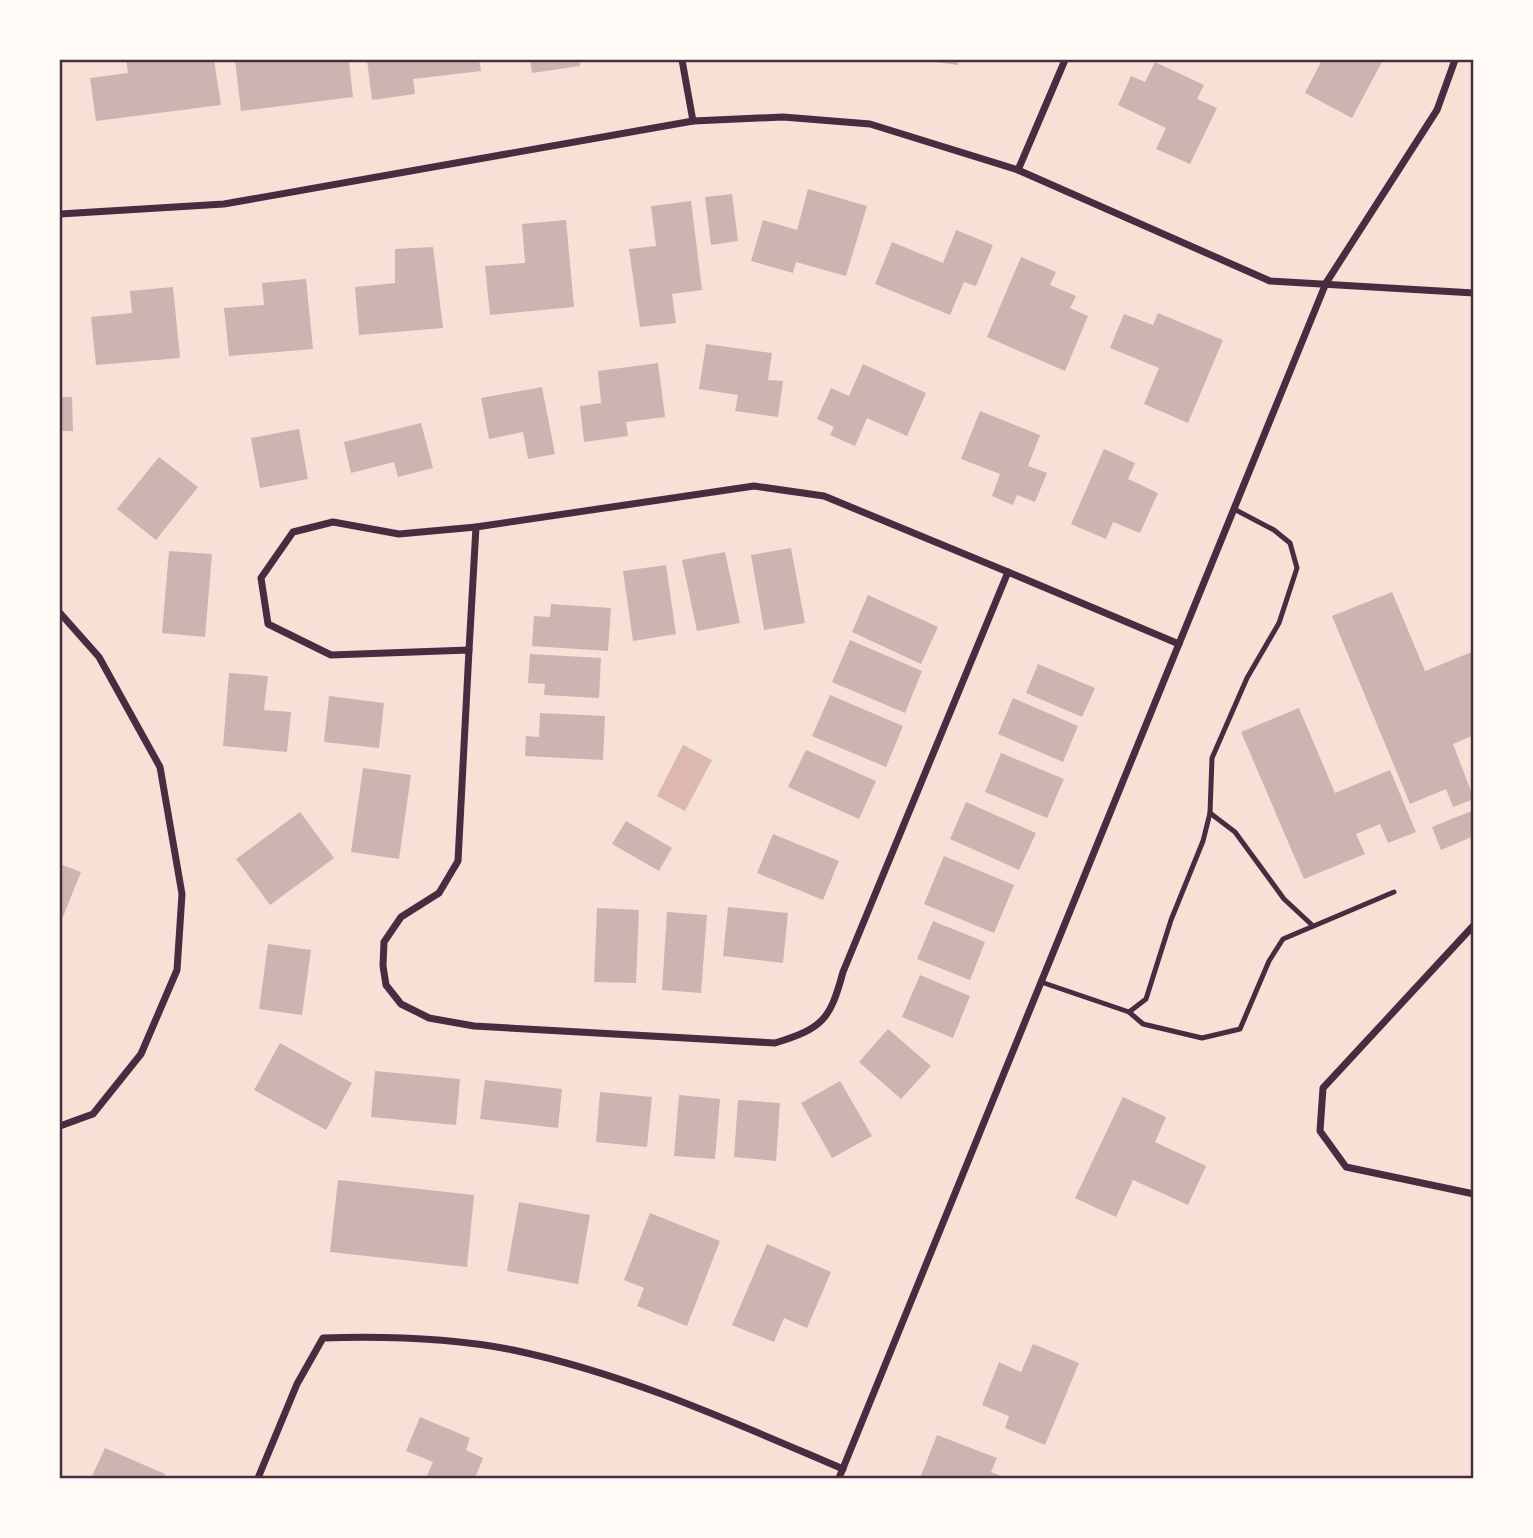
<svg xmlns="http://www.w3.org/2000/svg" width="1533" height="1538" viewBox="0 0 1533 1538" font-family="Helvetica,sans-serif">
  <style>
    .water { fill: #dcb8b0 }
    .building { fill: #ccb4b1 }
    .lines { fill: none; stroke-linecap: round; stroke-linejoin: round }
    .service { stroke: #4a2c40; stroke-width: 5 }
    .minor { stroke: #4a2c40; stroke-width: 7 }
    .neatline { fill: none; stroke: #4a2c40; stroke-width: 2.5 }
  </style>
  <rect width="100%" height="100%" fill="#f7e1d7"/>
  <path class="water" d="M683 745 712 760 685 811 657 796Z"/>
  <g class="building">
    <path d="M126 60H180L181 62 214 60 221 105 96 121 90 78 128 73Z"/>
    <path d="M235 60H349L353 97 241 111Z"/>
    <path d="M367 60H479L481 71 413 79 415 94 372 100Z"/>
    <path d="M530 60H579L580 66 532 73Z"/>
    <path d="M920 60H958V65Z"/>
    <path d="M1322 60H1383L1352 118 1305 93Z"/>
    <path d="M1155 62 1204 85 1197 99 1217 108 1190 164 1156 149 1166 128 1118 105 1131 76 1145 82Z"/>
    <path d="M808 189 867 206 846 276 796 262 793 273 751 261 763 220 797 230Z"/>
    <path d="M732 194 738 241 711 245 705 197Z"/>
    <path d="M691 201 702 290 672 294 676 323 640 327 629 249 656 246 651 206Z"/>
    <path d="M566 220 574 307 490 315 485 266 525 263 522 224Z"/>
    <path d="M956 230 993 245 976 286 964 282 950 315 875 284 892 242 943 263Z"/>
    <path d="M433 247 443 328 359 335 355 287 395 283V249Z"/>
    <path d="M1021 257 1056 272 1050 285 1076 296 1070 308 1088 316 1065 371 987 337Z"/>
    <path d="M306 279 313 349 229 356 224 308 264 305 262 283Z"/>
    <path d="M173 287 180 358 96 365 91 317 132 313 130 291Z"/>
    <path d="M1158 313 1223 340 1188 423 1144 404 1159 368 1110 348 1124 314 1153 325Z"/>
    <path d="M706 344 772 353 768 380 783 381 778 417 735 411 738 395 699 389Z"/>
    <path d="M658 363 665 417 626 422 628 436 584 442 580 406 601 403 598 371Z"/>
    <path d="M863 364 926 393 907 436 867 418 855 446 830 435 834 427 817 419 831 388 849 396Z"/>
    <path d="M542 387 555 454 528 459 523 432 489 439 481 398Z"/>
    <path d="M60 397H72L73 431H60Z"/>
    <path d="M980 411 1040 435 1028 466 1047 473 1035 502 1017 495 1013 505 992 496 1000 474 961 459Z"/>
    <path d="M421 423 433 468 398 477 394 462 351 473 344 442Z"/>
    <path d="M299 429 308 479 260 488 251 438Z"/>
    <path d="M1104 449 1135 463 1128 479 1158 493 1140 533 1113 522 1106 539 1071 524Z"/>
    <path d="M159 457 198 487 156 540 117 509Z"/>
    <path d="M791 548 805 623 764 630 751 555Z"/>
    <path d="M169 551 212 554 205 637 162 633Z"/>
    <path d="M725 552 740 623 697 631 682 560Z"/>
    <path d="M666 565 676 634 633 641 623 571Z"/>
    <path d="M1392 592 1425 671 1474 651V735L1453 744 1474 799 1453 807 1446 789 1410 804 1332 616Z"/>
    <path d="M868 595 938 627 921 664 852 632Z"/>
    <path d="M551 604 611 608 608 651 532 646 534 616 550 617Z"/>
    <path d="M850 640 922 671 905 713 832 682Z"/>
    <path d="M530 654 601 658 599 698 544 695 545 684 528 683Z"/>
    <path d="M1038 664 1095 688 1082 717 1026 693Z"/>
    <path d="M229 673 268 676 264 710 291 712 287 752 223 746Z"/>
    <path d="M830 695 903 726 886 767 812 736Z"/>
    <path d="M329 696 384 703 379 748 324 742Z"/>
    <path d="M1013 698 1078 726 1063 762 998 734Z"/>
    <path d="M1299 708 1335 793 1390 770 1416 832 1388 843 1380 824 1356 834 1365 854 1304 879 1241 732Z"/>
    <path d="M540 713 605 716 603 760 525 756 526 736 539 737Z"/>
    <path d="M806 750 876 781 859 819 788 787Z"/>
    <path d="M1001 753 1064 779 1047 818 985 792Z"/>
    <path d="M363 768 411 775 399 859 351 852Z"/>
    <path d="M966 802 1036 833 1019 870 950 839Z"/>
    <path d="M1474 810V836L1441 850 1432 827Z"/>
    <path d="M300 812 334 858 270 905 236 859Z"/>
    <path d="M626 821 672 848 659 871 612 844Z"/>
    <path d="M773 834 839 861 823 900 757 873Z"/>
    <path d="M944 856 1014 885 994 933 924 904Z"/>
    <path d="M60 864 81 872 60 924Z"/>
    <path d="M728 907 788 913 783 963 723 956Z"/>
    <path d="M597 908 639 910 636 983 594 982Z"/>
    <path d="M667 912 707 915 701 993 662 990Z"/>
    <path d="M933 921 985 942 970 980 917 959Z"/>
    <path d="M268 944 311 950 302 1015 259 1009Z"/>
    <path d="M920 975 970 996 953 1038 902 1017Z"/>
    <path d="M888 1029 931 1066 901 1099 859 1062Z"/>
    <path d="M280 1043 352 1083 326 1130 254 1090Z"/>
    <path d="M375 1071 460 1079 456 1125 371 1117Z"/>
    <path d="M485 1080 562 1089 558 1128 480 1119Z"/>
    <path d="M840 1081 872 1136 832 1158 801 1103Z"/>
    <path d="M600 1092 652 1097 647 1147 596 1142Z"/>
    <path d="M679 1095 720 1099 715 1159 674 1156Z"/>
    <path d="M1123 1097 1166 1117 1155 1142 1206 1166 1188 1205 1133 1180 1116 1217 1075 1198Z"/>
    <path d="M738 1100 780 1103 776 1161 734 1157Z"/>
    <path d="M338 1180 474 1195 467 1267 330 1252Z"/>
    <path d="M519 1202 590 1215 578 1284 507 1271Z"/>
    <path d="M650 1213 720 1241 687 1326 637 1306 644 1288 624 1280Z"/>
    <path d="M767 1244 831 1272 807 1328 784 1318 774 1342 732 1325Z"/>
    <path d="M1033 1344 1079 1363 1045 1445 1005 1428 1009 1416 982 1405 999 1362 1021 1372Z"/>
    <path d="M420 1417 470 1438 466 1450 483 1458 475 1478H426L433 1462 406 1451Z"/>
    <path d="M937 1435 997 1458 991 1472 1007 1478H920Z"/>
    <path d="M105 1448 165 1474 163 1478H91Z"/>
  </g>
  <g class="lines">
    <g class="service">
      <path d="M1210 813 1235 832 1284 899 1312 925"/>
      <path d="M1041 982 1129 1012 1146 999 1171 920 1203 841 1210 813 1212 758 1247 678 1279 623 1297 568 1290 543 1274 530 1234 509"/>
      <path d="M1129 1012 1143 1024 1202 1038 1240 1029 1269 961 1283 939 1394 892"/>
    </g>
    <g class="minor">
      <path d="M682 60 693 121"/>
      <path d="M1018 170 1065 60"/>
      <path d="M60 214 224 204 693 121 783 117 870 124 1018 170 1270 281 1474 293"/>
      <path d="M754 486 824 496 1008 572 843 972C830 1020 823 1028 775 1043L474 1026 429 1018 401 1004 386 985 383 966 384 942 401 917 439 893 458 861 469 650 331 655 268 624 261 578 293 532 333 522 399 534 476 527Z"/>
      <path d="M1008 572 1179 644"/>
      <path d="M60 613 99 657 160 767 182 894 177 970 141 1054 93 1114 60 1126"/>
      <path d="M469 650 476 527"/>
      <path d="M1474 925 1323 1088 1320 1131 1346 1167 1474 1194"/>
      <path d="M258 1478 297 1384 323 1338C385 1336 452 1338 513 1350 628 1374 735 1423 843 1469"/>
      <path d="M839 1478 1326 283 1437 110 1455 60"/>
    </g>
  </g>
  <rect width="1533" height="1538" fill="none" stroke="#fffaf5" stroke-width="122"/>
  <rect x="61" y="61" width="1411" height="1416" class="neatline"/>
</svg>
